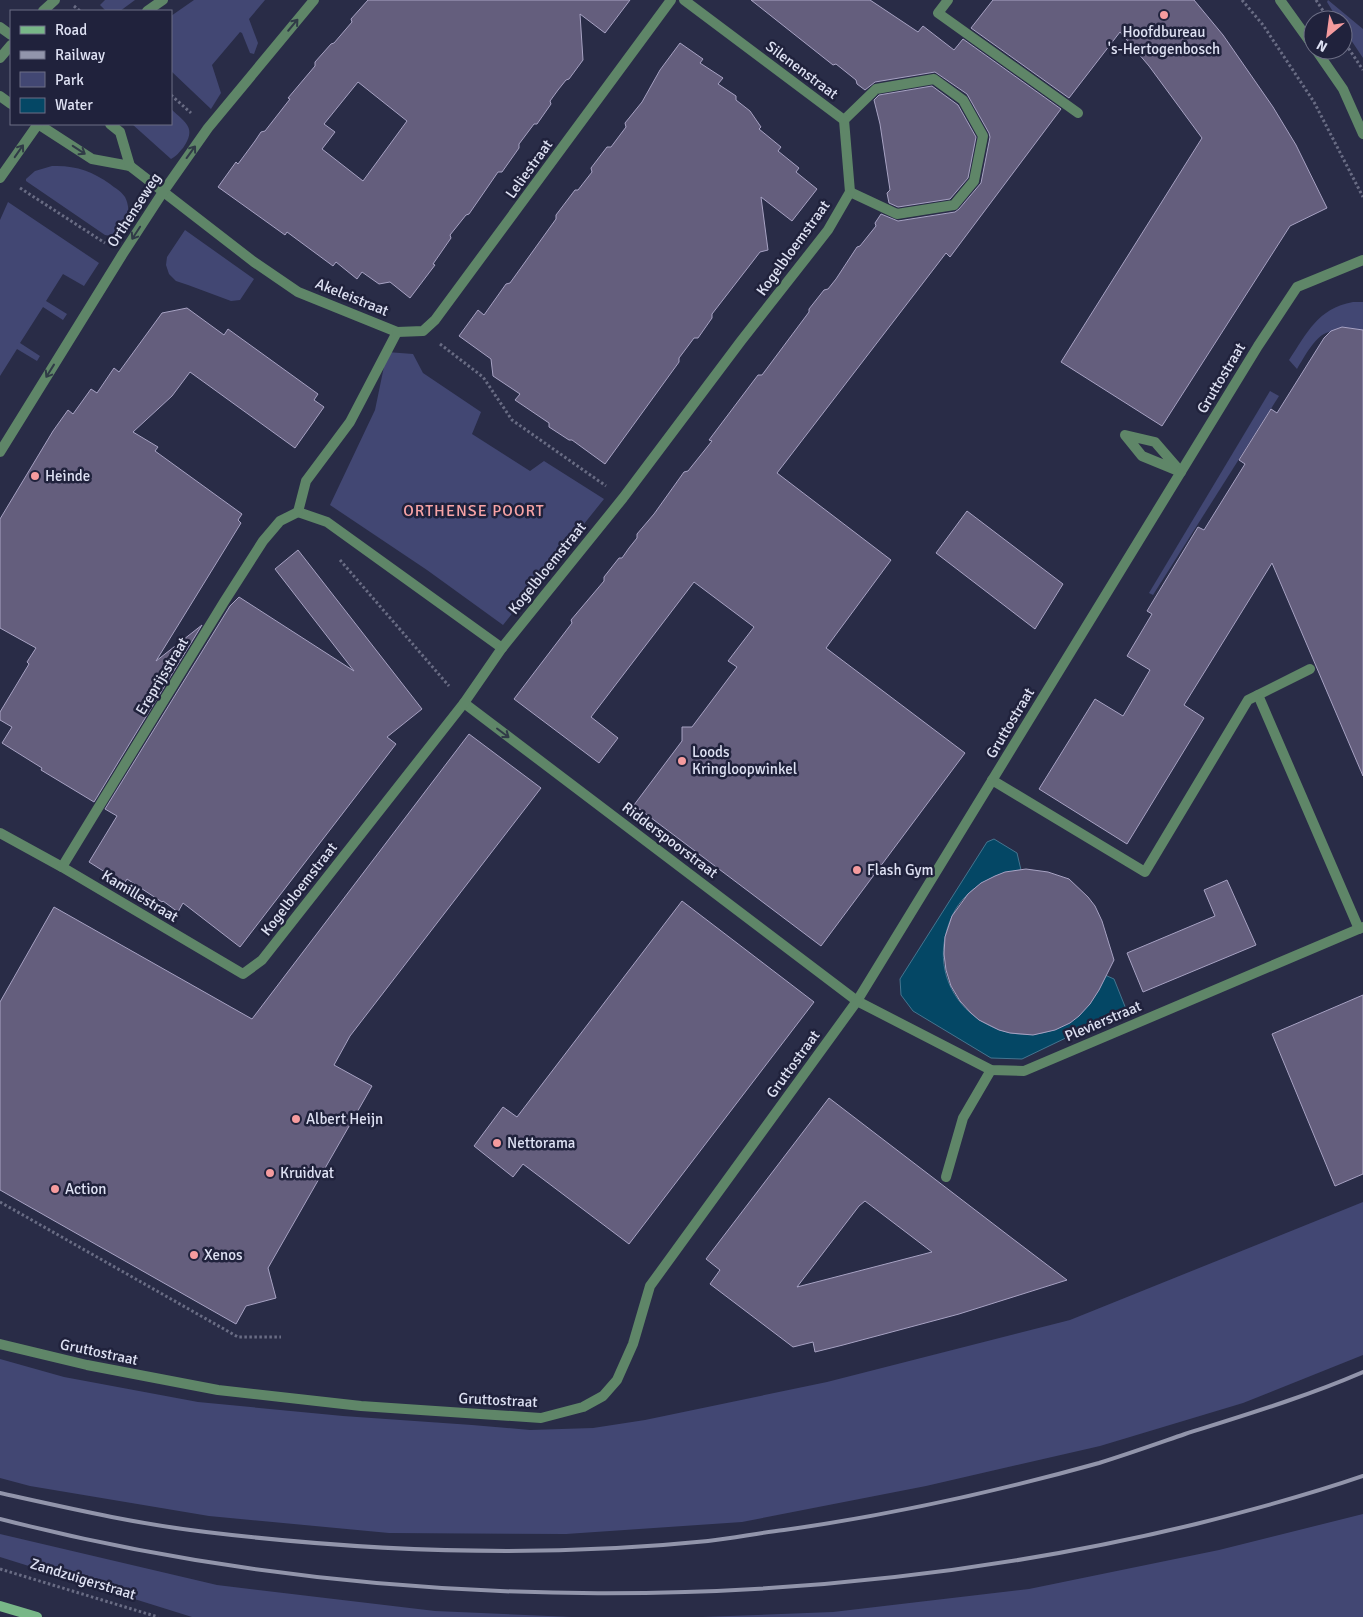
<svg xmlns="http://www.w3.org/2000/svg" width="1363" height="1617" viewBox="0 0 1363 1617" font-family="Signika,sans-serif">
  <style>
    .green { fill: #424773 }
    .water { fill: #044765; stroke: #457590 }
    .building { fill: #645e7d; stroke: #a7a2c3; fill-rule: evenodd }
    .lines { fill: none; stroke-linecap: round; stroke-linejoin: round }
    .path { stroke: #696c84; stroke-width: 3; stroke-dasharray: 2.5 2.5; stroke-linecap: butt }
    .service { stroke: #5f8668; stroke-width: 10 }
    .minor { stroke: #5f8668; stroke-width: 10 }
    .tertiary { stroke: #5f8668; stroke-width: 10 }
    .secondary { stroke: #78b788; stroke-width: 10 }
    .rail { stroke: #9295ab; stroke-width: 4 }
    .oneway { stroke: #303b47 }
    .poi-dot { fill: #f59b9e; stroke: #20223c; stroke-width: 2 }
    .labels { text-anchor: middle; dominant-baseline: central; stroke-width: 5; stroke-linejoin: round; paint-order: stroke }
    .poi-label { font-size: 15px; fill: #dee1f3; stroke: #20223c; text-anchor: start }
    .street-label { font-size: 15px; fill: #dee1f3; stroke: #20223c }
    .neighbourhood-label { font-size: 16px; letter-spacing: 1px; fill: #f8a4a6; stroke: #20223c }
  </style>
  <rect width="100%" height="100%" fill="#292c47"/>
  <g class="green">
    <path d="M105 0H135L120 11H106L100 5Z"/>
    <path d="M194 0H265L249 19 258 43 254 54 250 53 242 33 240 32 212 65 221 93 211 109 171 71V16Z"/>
    <path d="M1328 0 1363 29V58L1343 28V20H1338L1327 2Z"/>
    <path d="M171 109C186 123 197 128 183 148 179 152 177 156 171 159L132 124H171Z"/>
    <path d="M52 166C75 165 92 171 110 184 115 188 121 191 125 197 133 212 127 241 105 235L26 181V179L35 171Z"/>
    <path d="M8 202 99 263 84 286 63 274 46 301 67 314 63 320 43 307 20 343 40 356 37 361 17 349 0 376V220Z"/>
    <path d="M185 230 254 279 240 300 231 301 188 285 176 281 169 274 166 265 167 257Z"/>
    <path d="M1353 302H1363V344C1354 340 1344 333 1334 332 1318 329 1304 358 1297 369L1289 360C1308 332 1317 309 1353 302Z"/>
    <path d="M387 352 413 354 423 373 481 412 472 434 530 471 544 461 604 499 503 625 427 570 330 505 375 410Z"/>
    <path d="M1270 391 1279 396 1153 595 1149 593Z"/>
    <path d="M1363 1202V1355L1243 1403 1100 1446 926 1486 742 1522 566 1534 389 1533 209 1516 30 1486 0 1478V1359L64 1377 198 1402 343 1416 472 1425 530 1430 593 1428 645 1420 827 1382 1070 1320Z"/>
    <path d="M1363 1514V1617H702L833 1612 1029 1589 1219 1550Z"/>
    <path d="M0 1534 217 1585 435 1611 572 1617H192L0 1557Z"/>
  </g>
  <path class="water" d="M994 839 1017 853 1021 870C993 874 966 888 953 914 903 1019 1060 1091 1105 975L1114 979 1126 1009 1022 1059 991 1058 913 1011 901 995 900 979 987 842Z"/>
  <g class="building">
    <path d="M368 0H630L605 33 580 14 583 60 569 79 566 80 558 90 550 101 551 104 537 124H534L519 144V148L502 172H498L469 214 466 215 450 235 451 238 433 264 435 265 410 298 390 282 379 284 362 272 357 279 336 262 333 266 287 232 285 235 218 187 236 162 238 164 255 141 261 132 265 131 290 99 288 98 315 66V62L331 44 334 43 352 22 351 19ZM358 82 407 121 363 181 322 149 335 132 324 124Z"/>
    <path d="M751 0H870L918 32 923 26 954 50 963 39 1061 109 950 257 946 253 777 473 891 560 826 648 965 753 821 946 634 805 682 741V727H692L737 667 728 661 754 627 694 582 591 717 618 738 599 763 514 699 572 623 571 620 604 581V577L619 558H622L629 548 637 538V534L654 514 684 472 688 471 712 441 709 440 758 375H762L809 312V309L824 290 828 289 836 279 857 247 860 246 876 226 875 223 881 214 898 221 955 212 959 209 981 183 990 137 989 133 967 94 935 72 875 82 865 90 857 84 856 80 836 64 833 65Z"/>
    <path d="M993 0H1194L1223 35 1273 107 1296 145 1327 208 1290 226 1162 426 1061 362 1202 138 1149 66 1120 32 1069 98 971 28Z"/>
    <path d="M680 43 703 59 700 63 723 78 718 84 736 96V100L750 111 761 127 759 129 781 147 778 151 799 168 796 172 817 189 792 221 761 197 768 250 760 252 712 314V318L698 338H694L679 358V362L605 464 572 440H569L549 427V423L515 400 520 394 493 376 491 359 459 336 478 310 484 315 506 284 510 283 556 219V215L575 190H578L592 172 591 168 607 147H611L626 127 625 123 642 102 660 70Z"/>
    <path d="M932 86 958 105 976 137 968 178 950 199 898 207 889 203 887 193 890 190 880 124 874 100 879 95Z"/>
    <path d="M187 308 224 335 228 329 318 394 314 400 324 407 295 448 190 372 172 396 133 432 158 447 155 451 242 514 238 520 241 523 156 661 202 625 94 802 41 770 42 768 2 743 12 727 0 720V712L29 664 27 662 36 648 0 628V519L53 431 68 410 73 414 91 389 97 393 114 368 119 372 162 313Z"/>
    <path d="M1342 327 1363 330V776L1272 563 1184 705 1204 718 1127 844 1039 789 1095 699 1123 716 1150 670 1127 656 1152 614 1147 611 1198 527 1204 530 1245 464 1239 460 1271 409 1277 413 1324 338 1331 331Z"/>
    <path d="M967 511 1063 584 1035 629 936 553Z"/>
    <path d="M298 550 422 709 387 737 396 744 240 947 183 903 178 912 163 901 162 902 127 879 124 884 89 862 117 816 105 809 230 606 239 597 354 671 275 569Z"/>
    <path d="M469 734 541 788 350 1036 334 1065 372 1086 268 1268 276 1298 246 1306 236 1324 0 1190V1002L54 907 252 1019Z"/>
    <path d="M1026 869 1048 872 1069 879 1088 897 1095 906 1102 921 1114 960 1099 990 1090 1004 1079 1016 1070 1023 1055 1030 1033 1035 1010 1033 999 1030 979 1020 971 1013 960 1001 951 986 946 970 944 954 945 937 952 916 968 894 981 883 995 876 1005 872Z"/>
    <path d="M1227 880 1256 945 1143 992 1127 953 1215 916 1204 890Z"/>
    <path d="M682 901 814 1002 629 1244 523 1164 513 1177 474 1146 503 1107 517 1117Z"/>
    <path d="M1363 995V1174L1335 1186 1272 1034Z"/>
    <path d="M829 1098 1013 1239 1067 1280 959 1314 843 1345 815 1352 813 1342 793 1347 710 1284 720 1270 706 1259ZM865 1201 932 1252 797 1287 859 1206Z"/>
  </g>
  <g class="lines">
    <g class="path">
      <path d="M1242 0 1263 25 1314 102 1363 197"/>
      <path d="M1316 0 1329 20"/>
      <path d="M74 6 80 11"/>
      <path d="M1343 40 1363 70"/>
      <path d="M171 95 191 113"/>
      <path d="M20 188 105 243"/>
      <path d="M440 344 483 377 512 420 606 486"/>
      <path d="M340 560 449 686"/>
      <path d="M0 1202 238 1337H281"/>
      <path d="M0 1569 158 1617"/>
    </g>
    <g class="service">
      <path d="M948 0 938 13 1078 113"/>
      <path d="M844 120 876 89 934 79 963 100 983 136 974 181 954 205 897 214 850 192"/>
      <path d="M1125 435 1155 442 1181 472 1142 456Z"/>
      <path d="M1258 695 1359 929"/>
      <path d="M992 780 1145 872 1248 700 1310 669"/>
      <path d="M946 1177 963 1118 991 1070"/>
    </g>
    <g class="minor">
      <path d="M1280 0 1313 46"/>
      <path d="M1316 50 1343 89 1363 134"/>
      <path d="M38 124 92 159 130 166 254 262 298 292 397 332 350 422 306 481 298 512"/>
      <path d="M110 124 120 132 130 166"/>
      <path d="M397 332 423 331 435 320 671 0"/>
      <path d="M0 452 122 255 163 192 208 128 314 0"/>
      <path d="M298 512 327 522 502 648"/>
      <path d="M464 703 857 1001 991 1070 1024 1071 1363 927"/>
      <path d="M0 833 62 867 243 974 262 960 464 703 502 648 623 498 741 341 828 230 850 192 844 120 684 0"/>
      <path d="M62 867 224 602 263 541 280 521 298 512"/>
      <path d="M0 1344 87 1365 218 1390 361 1406 541 1418 583 1407 603 1396 617 1380 633 1344 650 1286 857 1001 1258 346 1297 287 1363 260"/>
    </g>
    <g class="tertiary">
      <path d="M43 11 55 0"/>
      <path d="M147 11 163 0"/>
      <path d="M0 27 11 35"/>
      <path d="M0 58 11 45"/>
      <path d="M0 96 11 104"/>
      <path d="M0 178 38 124"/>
    </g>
    <path class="secondary" d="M0 1606 37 1617"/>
    <g class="rail">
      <path d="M0 1493C68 1508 137 1524 206 1532 372 1552 542 1558 708 1541 734 1538 759 1533 784 1530 891 1515 995 1492 1099 1463 1128 1454 1156 1444 1185 1434 1245 1415 1305 1397 1363 1372"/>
      <path d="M0 1519C384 1617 811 1617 1196 1524 1252 1510 1308 1495 1363 1476"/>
    </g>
  </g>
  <defs><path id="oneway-shaft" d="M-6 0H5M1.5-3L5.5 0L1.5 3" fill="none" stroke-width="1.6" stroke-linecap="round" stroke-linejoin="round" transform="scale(1.25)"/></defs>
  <g class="oneway">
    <use href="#oneway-shaft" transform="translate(293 25) rotate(-50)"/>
    <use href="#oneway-shaft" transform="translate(79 150) rotate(33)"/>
    <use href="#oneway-shaft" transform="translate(19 151) rotate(-55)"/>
    <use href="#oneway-shaft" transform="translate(191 152) rotate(-54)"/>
    <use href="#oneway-shaft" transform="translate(136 233) rotate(123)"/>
    <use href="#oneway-shaft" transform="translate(50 371) rotate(122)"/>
    <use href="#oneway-shaft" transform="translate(503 733) rotate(37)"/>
  </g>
  <g class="poi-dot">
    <circle cx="1164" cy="15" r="5"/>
    <circle cx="35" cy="476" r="5"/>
    <circle cx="682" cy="761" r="5"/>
    <circle cx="857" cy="870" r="5"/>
    <circle cx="296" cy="1119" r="5"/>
    <circle cx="497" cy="1143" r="5"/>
    <circle cx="270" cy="1173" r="5"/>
    <circle cx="55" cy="1189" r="5"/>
    <circle cx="194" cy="1255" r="5"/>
  </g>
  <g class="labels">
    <g class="poi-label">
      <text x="1164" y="32" text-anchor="middle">Hoofdbureau<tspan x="1164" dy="17">'s-Hertogenbosch</tspan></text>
      <text x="45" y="476">Heinde</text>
      <text x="692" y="752">Loods<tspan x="692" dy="17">Kringloopwinkel</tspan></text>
      <text x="867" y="870">Flash Gym</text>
      <text x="306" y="1119">Albert Heijn</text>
      <text x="507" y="1143">Nettorama</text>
      <text x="280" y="1173">Kruidvat</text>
      <text x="65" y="1189">Action</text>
      <text x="204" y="1255">Xenos</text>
    </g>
    <g class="street-label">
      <text transform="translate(802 70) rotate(37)">Silenenstraat</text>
      <text transform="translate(529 169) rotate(-54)">Leliestraat</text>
      <text transform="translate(134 210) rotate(-57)">Orthenseweg</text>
      <text transform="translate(793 248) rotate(-54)">Kogelbloemstraat</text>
      <text transform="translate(352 297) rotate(22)">Akeleistraat</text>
      <text transform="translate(1221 378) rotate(-59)">Gruttostraat</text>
      <text transform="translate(547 568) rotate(-51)">Kogelbloemstraat</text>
      <text transform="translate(162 676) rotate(-59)">Ereprijsstraat</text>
      <text transform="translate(1010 723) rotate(-59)">Gruttostraat</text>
      <text transform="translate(670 840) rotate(37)">Ridderspoorstraat</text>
      <text transform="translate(299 889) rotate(-52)">Kogelbloemstraat</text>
      <text transform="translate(140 896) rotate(31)">Kamillestraat</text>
      <text transform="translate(1103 1021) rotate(-23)">Plevierstraat</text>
      <text transform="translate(793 1064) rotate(-54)">Gruttostraat</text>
      <text transform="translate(99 1352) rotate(12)">Gruttostraat</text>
      <text transform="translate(498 1400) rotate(3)">Gruttostraat</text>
      <text transform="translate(83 1579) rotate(17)">Zandzuigerstraat</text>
    </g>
    <g class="neighbourhood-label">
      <text x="474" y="511">ORTHENSE POORT</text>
    </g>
  </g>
  <rect x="10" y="10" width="162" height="115" fill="#20223c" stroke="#6c6e85"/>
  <rect x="20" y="26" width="25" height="8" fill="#78b788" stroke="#6c6e85"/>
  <text x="55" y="35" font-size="15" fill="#dee1f3">Road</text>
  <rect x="20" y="51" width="25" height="8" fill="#9295ab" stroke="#6c6e85"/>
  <text x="55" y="60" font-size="15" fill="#dee1f3">Railway</text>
  <rect x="20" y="72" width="25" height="15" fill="#424773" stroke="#6c6e85"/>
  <text x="55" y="85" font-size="15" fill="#dee1f3">Park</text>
  <rect x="20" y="98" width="25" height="15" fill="#044765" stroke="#6c6e85"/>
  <text x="55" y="110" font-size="15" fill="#dee1f3">Water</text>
  <g transform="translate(1328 35) rotate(209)"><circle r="24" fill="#20223c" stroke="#6c6e85"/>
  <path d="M0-4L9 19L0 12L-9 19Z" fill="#f59b9e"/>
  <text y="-8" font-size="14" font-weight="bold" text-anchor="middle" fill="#dee1f3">N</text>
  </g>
</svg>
